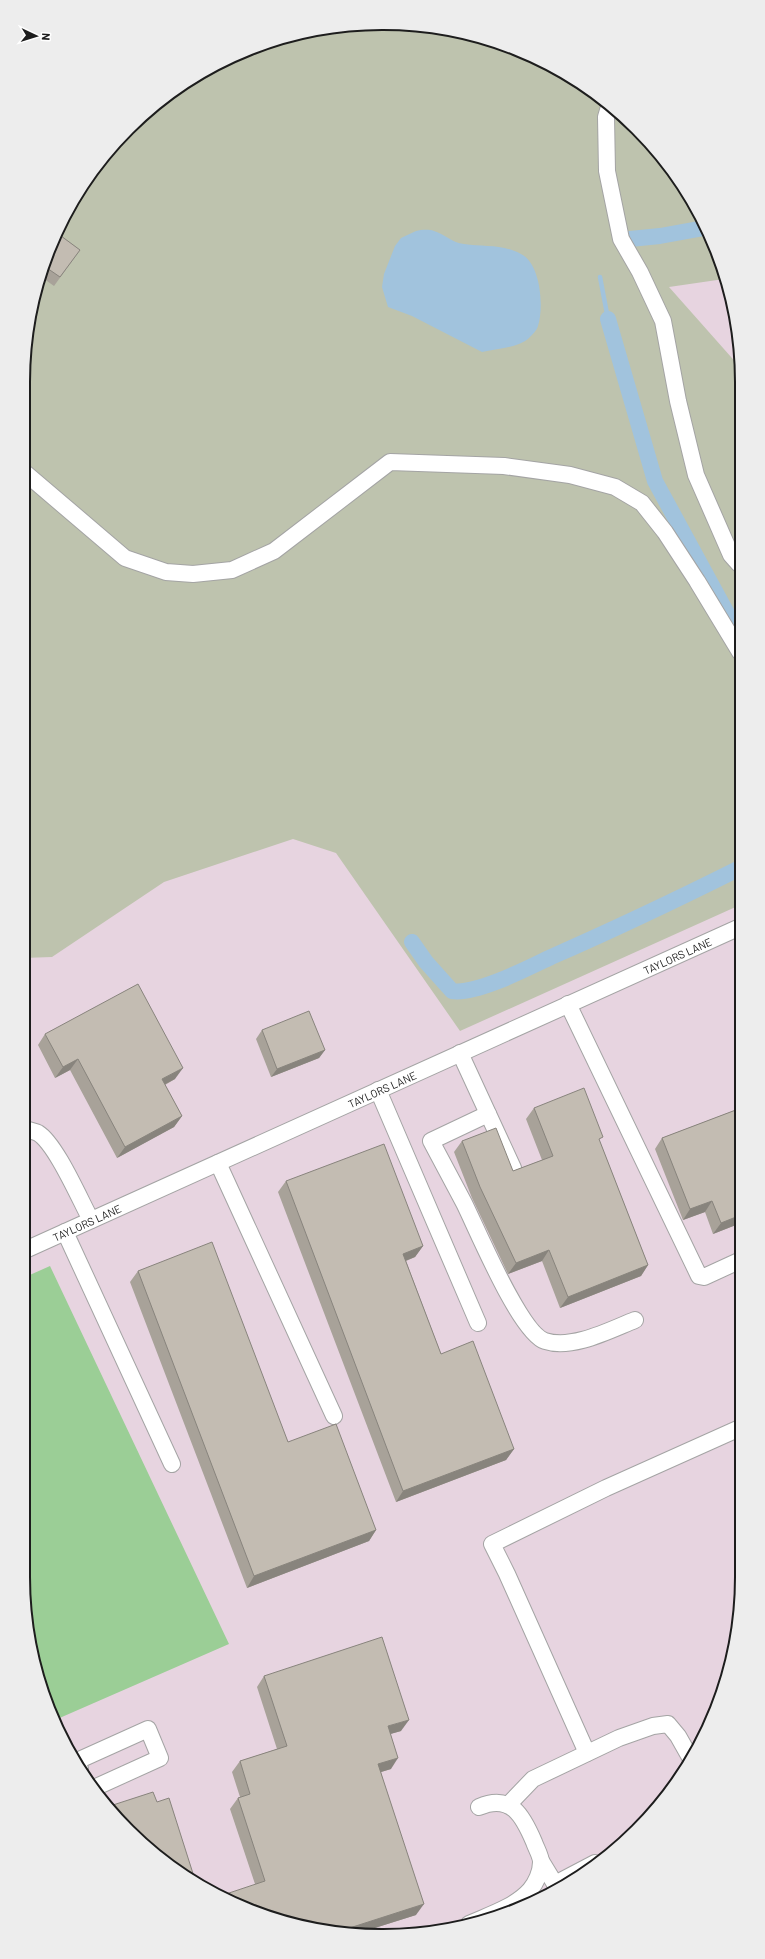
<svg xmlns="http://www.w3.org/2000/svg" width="765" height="1959" viewBox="0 0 765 1959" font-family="Barlow,sans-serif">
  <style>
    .industrial { fill: #e7d4e0 }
    .construction { fill: #bec3ae }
    .forest { fill: #9bce96 }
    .water { fill: #a1c3dd }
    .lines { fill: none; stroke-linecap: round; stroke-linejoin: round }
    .stream { stroke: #a1c3dd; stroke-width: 4.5 }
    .canal { stroke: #a1c3dd; stroke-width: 16 }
    .minor-casing { stroke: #a4a4a4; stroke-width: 18 }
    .minor { stroke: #fff; stroke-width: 16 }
    .wall { fill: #a8a299 }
    .shaded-wall { fill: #88847d }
    .building { fill: #c3bcb2; stroke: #88847d }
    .labels { text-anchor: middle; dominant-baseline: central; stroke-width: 3; stroke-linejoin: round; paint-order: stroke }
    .street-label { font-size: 11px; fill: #1d1d1d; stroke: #fff }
    .rim { fill: none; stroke: #1d1d1d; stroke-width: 2 }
  </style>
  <rect width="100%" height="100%" fill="#eeede2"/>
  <path class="industrial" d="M406 24 476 35 582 83 653 146 715 245 739 335 742 1576 730 1670 705 1736 668 1795 582 1876 520 1909 453 1929 335 1933 267 1917 203 1888 112 1813 71 1756 42 1692 23 1577V383L35 289 60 223 97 163 146 112 203 71 267 42 336 26Z"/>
  <path class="construction" d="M406 24 476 35 582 83 653 146 715 245 724 279 669 287 739 366 740 905 460 1031 336 853 293 839 164 882 52 957 23 958V382L35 289 60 223 97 163 146 112 203 71 267 42 336 26Z"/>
  <path class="forest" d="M50 1266 229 1644 55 1720 42 1692 23 1577V1542L25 1540 23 1536V1278Z"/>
  <path class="water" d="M416 231C421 230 428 229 434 231 445 234 452 243 464 244 484 247 503 244 521 254 541 264 544 307 538 326 537 330 532 335 529 338 518 348 496 349 482 352L412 316 388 307 382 287 384 274 395 246 401 238Z"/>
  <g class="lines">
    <path class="stream" d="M600 277 608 319"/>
    <g class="canal">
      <path d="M630 239 660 236 704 228"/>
      <path d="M608 319 655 481 740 637"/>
      <path d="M412 942 426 962 452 991C476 995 528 968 551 957 615 929 678 899 740 868"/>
    </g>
    <g class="minor-casing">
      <g id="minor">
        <path d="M609 107 606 117 607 171 621 239 640 272 663 321 678 401 696 475 731 555 739 564"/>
        <path d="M23 471 125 558 166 572 193 574 232 570 274 551 390 462 504 466 570 475 615 487 642 503 665 532 697 581 740 652"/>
        <path d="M568 1004 699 1276 704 1277 741 1260"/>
        <path d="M460 1053 513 1168"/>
        <path d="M378 1090 478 1323"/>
        <path d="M488 1114 431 1141C442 1162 453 1182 464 1203 477 1229 520 1333 545 1341 572 1350 610 1330 635 1320"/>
        <path d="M23 1129C28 1130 34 1131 38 1133 56 1144 80 1200 91 1220"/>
        <path d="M218 1163 334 1416"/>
        <path d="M65 1232 172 1464"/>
        <path id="s1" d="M23 1251 740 927"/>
        <path d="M587 1753 507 1574 492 1544 606 1488 742 1427"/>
        <path d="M80 1769 77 1761 148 1729 160 1758 94 1788"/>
        <path d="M508 1805 533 1779 619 1738 653 1726 668 1724 678 1736 691 1759"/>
        <path d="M541 1861 555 1884 595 1863"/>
        <path d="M469 1924C489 1915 515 1907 530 1890 536 1883 541 1872 541 1862 541 1856 536 1848 534 1842 523 1816 511 1793 479 1807"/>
      </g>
    </g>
    <use href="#minor" class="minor"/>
  </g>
  <g class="wall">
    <path d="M57 233 80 250 54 286 40 276Z"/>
    <path d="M262 1030 325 1050 319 1058 271 1077 256 1039Z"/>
    <path d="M45 1034 175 1079 165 1085 182 1116 174 1127 117 1158 70 1070 55 1078 38 1045Z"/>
    <path d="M534 1108 600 1142 648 1265 641 1276 560 1308 542 1261 508 1274 472 1198 454 1152 462 1141 513 1171 542 1160 526 1119Z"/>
    <path d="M741 1108V1223L713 1234 705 1212 683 1220 655 1149 662 1138Z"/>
    <path d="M286 1181 423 1246 415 1257 406 1261 441 1354 514 1449 506 1460 396 1502 278 1192Z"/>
    <path d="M138 1271 288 1442 376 1530 369 1541 247 1588 130 1282Z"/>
    <path d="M264 1676 401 1731 390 1734 391 1769 381 1772 416 1915 362 1932 335 1933 255 1884 230 1809 238 1798 240 1797 232 1772 240 1761 277 1749 257 1687Z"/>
    <path d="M157 1802 196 1883 112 1813 110 1810 113 1805Z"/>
  </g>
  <g class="shaded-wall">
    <path d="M325 1050 319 1058 271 1077 277 1069Z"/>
    <path d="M78 1059 70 1070 55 1078 63 1067Z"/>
    <path d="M183 1068 175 1079 154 1090 162 1079Z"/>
    <path d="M182 1116 174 1127 117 1158 125 1147Z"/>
    <path d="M712 1201 705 1212 683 1220 690 1209Z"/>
    <path d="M741 1215V1223L713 1234 721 1223Z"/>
    <path d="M423 1246 415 1257 395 1265 403 1254Z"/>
    <path d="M549 1250 542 1261 508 1274 516 1263Z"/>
    <path d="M648 1265 641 1276 560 1308 568 1297Z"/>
    <path d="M514 1449 506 1460 396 1502 403 1491Z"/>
    <path d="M376 1530 369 1541 247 1588 254 1576Z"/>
    <path d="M409 1720 401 1731 380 1737 388 1726Z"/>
    <path d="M398 1758 391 1769 371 1775 378 1764Z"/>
    <path d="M424 1904 416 1915 362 1932 334 1933Z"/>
  </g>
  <g class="building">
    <path d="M57 233 80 250 60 277 44 266Z"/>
    <path d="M138 984 183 1068 162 1079 182 1116 125 1147 78 1059 63 1067 45 1034Z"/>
    <path d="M309 1011 325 1050 277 1069 262 1030Z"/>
    <path d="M23 1088 25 1094 23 1095Z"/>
    <path d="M584 1088 603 1137 599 1139 648 1265 568 1297 549 1250 516 1263 480 1187 462 1141 496 1128 513 1171 553 1156 534 1108Z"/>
    <path d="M741 1108V1215L721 1223 712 1201 690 1209 662 1138Z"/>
    <path d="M384 1144 423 1246 403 1254 441 1354 473 1341 514 1449 403 1491 286 1181Z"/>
    <path d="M212 1242 288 1442 336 1424 376 1530 254 1576 138 1271Z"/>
    <path d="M382 1637 409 1720 388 1726 398 1758 378 1764 424 1904 334 1933 267 1917 220 1896 265 1881 238 1798 250 1794 240 1761 287 1746 264 1676Z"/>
    <path d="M153 1792 157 1802 169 1798 196 1883 116 1817 113 1805Z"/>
  </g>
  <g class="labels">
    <g class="street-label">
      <text stroke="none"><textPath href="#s1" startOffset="718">TAYLORS LANE</textPath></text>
      <text stroke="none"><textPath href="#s1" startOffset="394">TAYLORS LANE</textPath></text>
      <text stroke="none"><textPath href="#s1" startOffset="70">TAYLORS LANE</textPath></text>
    </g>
  </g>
  <path d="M0 0H765V1959H0ZM382 30H383A352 352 0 0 1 735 382V1577A352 352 0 0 1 383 1929H382A352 352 0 0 1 30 1577V382A352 352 0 0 1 382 30Z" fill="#ededed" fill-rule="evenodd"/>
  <path class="rim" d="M382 30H383A352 352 0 0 1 735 382V1577A352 352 0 0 1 383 1929H382A352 352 0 0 1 30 1577V382A352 352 0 0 1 382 30Z"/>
  <g transform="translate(36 36) rotate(94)" stroke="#ffffff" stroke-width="3" paint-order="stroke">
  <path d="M0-3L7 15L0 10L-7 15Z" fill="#1d1d1d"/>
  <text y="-6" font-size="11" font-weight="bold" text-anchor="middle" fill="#1d1d1d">N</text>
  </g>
</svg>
